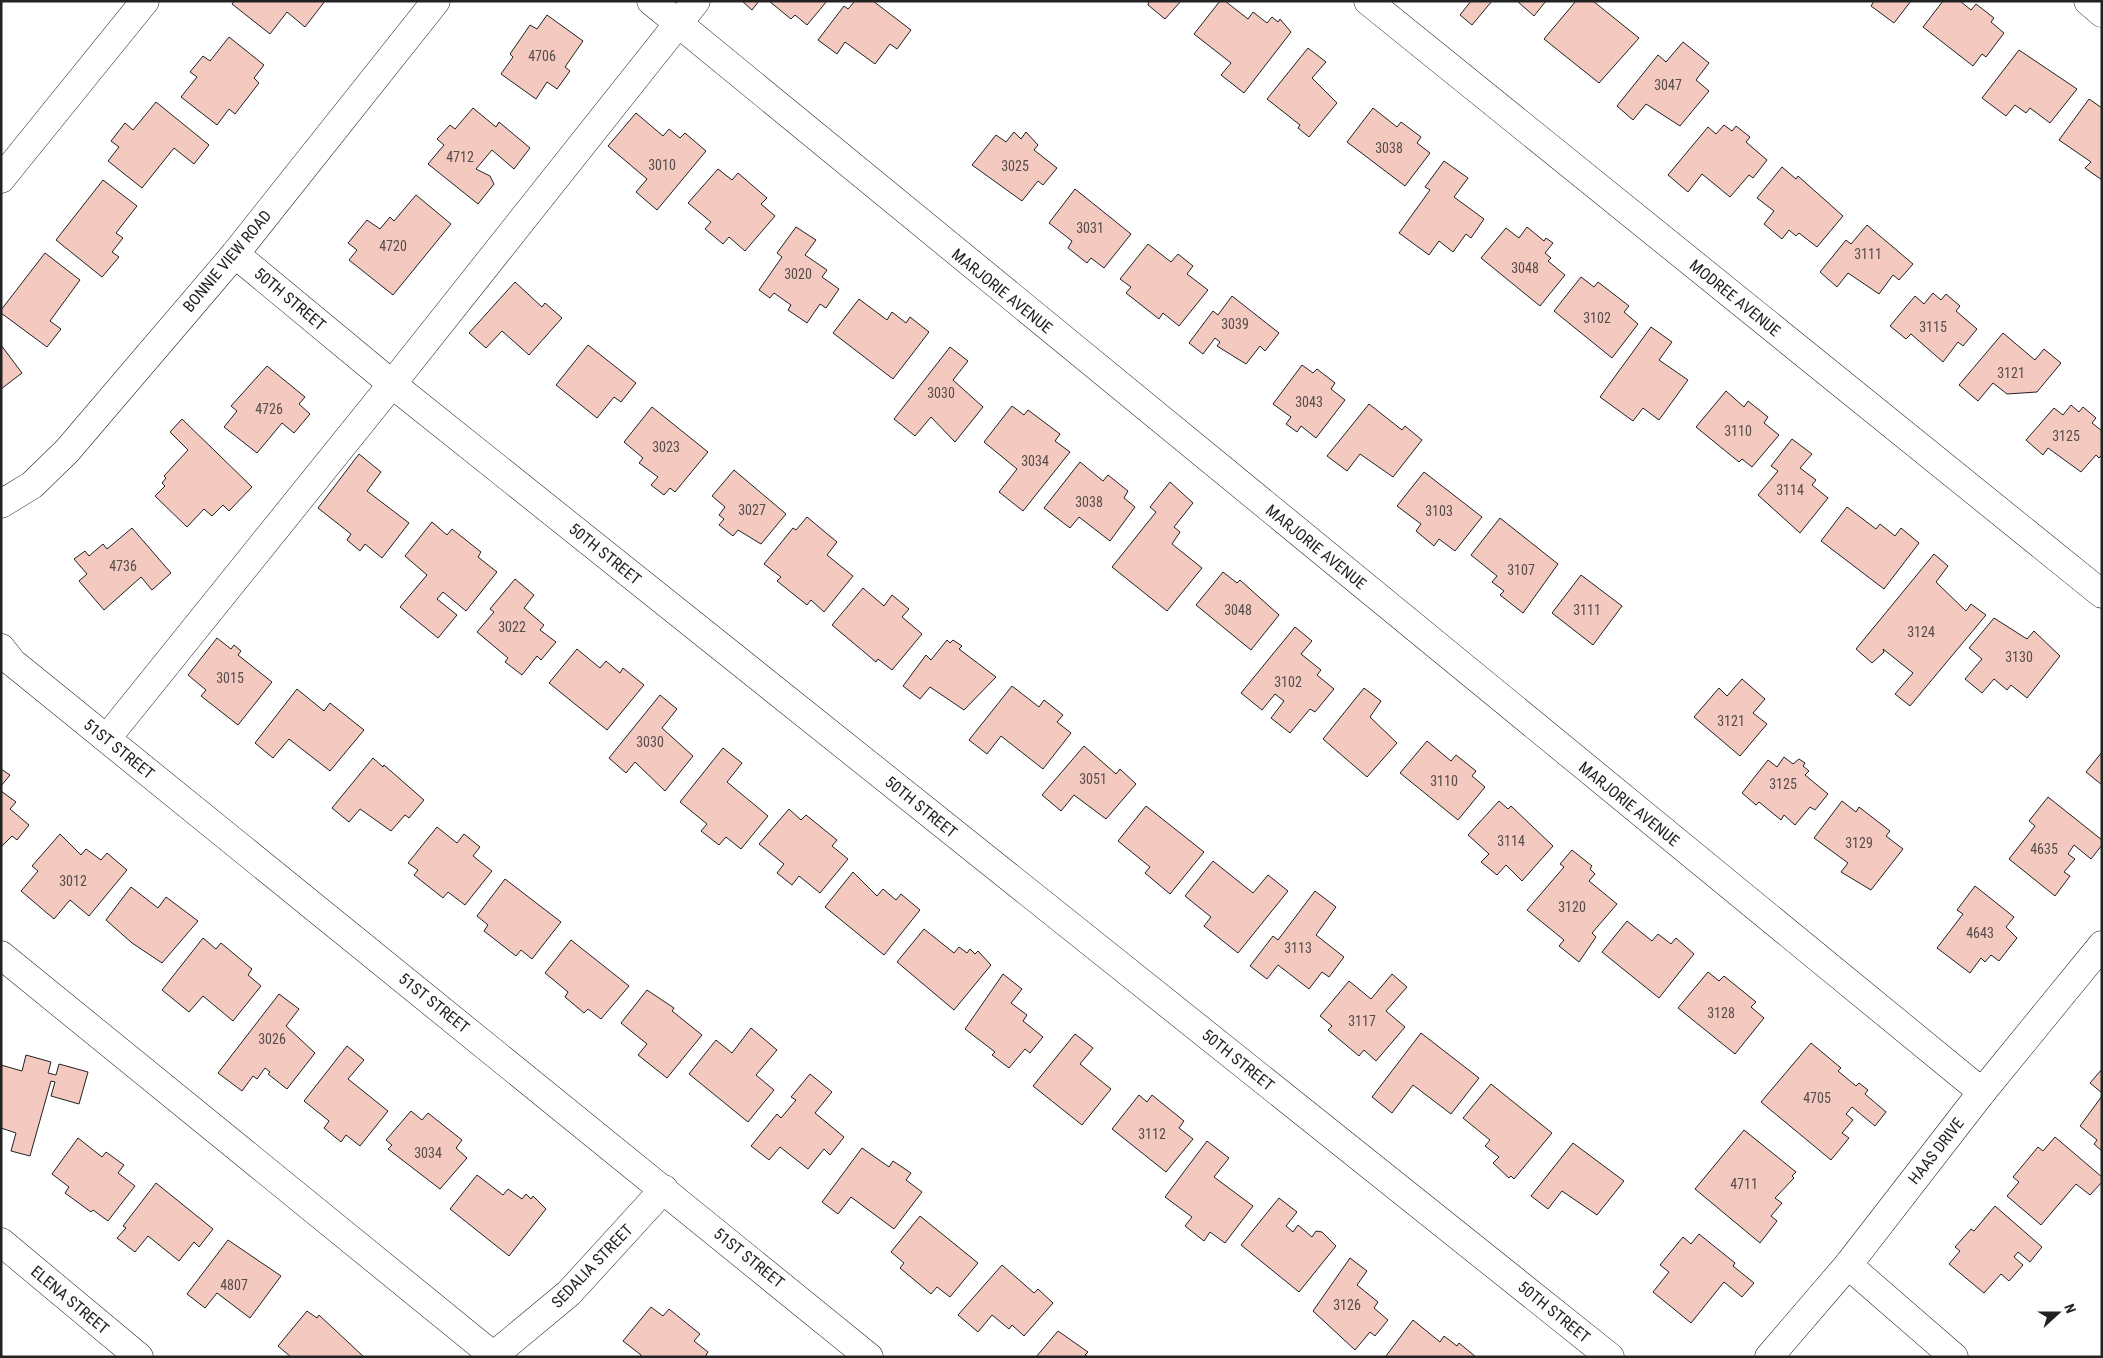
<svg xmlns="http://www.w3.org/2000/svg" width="2103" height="1358" viewBox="0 0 2103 1358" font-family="'Roboto Condensed',sans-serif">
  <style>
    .building { fill: #f3c9c0; stroke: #222 }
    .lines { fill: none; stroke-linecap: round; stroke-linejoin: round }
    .minor-casing { stroke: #222; stroke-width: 29 }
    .minor { stroke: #fff; stroke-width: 28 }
    .labels { text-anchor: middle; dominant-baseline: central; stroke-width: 4; stroke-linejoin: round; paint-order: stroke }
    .number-label { font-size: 14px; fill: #564c4a }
    .street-label { font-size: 16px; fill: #222; stroke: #fff }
  </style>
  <rect width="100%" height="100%" fill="#fff"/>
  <g class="building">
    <path d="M234 1H325L305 27 287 12 270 34 232 4Z"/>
    <path d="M742 1H759L752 10Z"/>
    <path d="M769 1H827L807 25 795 15 791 19Z"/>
    <path d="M855 1H873L911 30 897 49 890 44 875 64 845 42 837 54 818 40 844 6 848 9Z"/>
    <path d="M1149 1H1181L1165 19 1148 5Z"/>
    <path d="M1220 1H1225L1248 19 1253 12 1267 23 1272 17 1278 22 1280 19 1291 32 1244 93 1221 75 1231 63 1194 34Z"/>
    <path d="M1471 1H1492L1472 25 1460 15Z"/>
    <path d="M1517 1H1546L1534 16Z"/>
    <path d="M1576 1H1593L1639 38 1599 83 1544 39Z"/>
    <path d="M1874 1H1911L1894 23 1871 6Z"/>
    <path d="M1943 1H1960L1971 10 1976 4 1994 18 1991 22 2004 33 1986 57 1982 54 1973 66 1923 27Z"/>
    <path d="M547 15 583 41 565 67 570 71 557 89 547 82 536 99 501 74 513 57 510 54 530 25 537 29Z"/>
    <path d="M229 37 264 65 254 78 259 83 235 114 229 109 217 125 181 97 197 77 190 72 203 56 210 61Z"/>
    <path d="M1683 42 1709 63 1696 80 1709 91 1680 126 1646 104 1633 120 1617 106 1658 55 1666 62Z"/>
    <path d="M1308 48 1326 62 1312 78 1337 103 1309 137 1298 128 1300 125 1267 99Z"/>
    <path d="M2019 50 2077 89 2050 123 2030 108 2026 113 2015 105 2006 116 1982 98Z"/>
    <path d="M2089 99 2102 108V180L2085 168 2091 162 2059 140Z"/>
    <path d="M156 102 209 145 194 164 174 148 142 188 108 161 119 147 111 141 125 123 133 130Z"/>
    <path d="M473 108 496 127 499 122 530 148 514 169 492 150 476 169 490 176 494 184 478 204 428 164 444 145 437 139 450 125 455 129Z"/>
    <path d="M1373 108 1397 127 1401 122 1421 137 1417 143 1430 153 1405 186 1347 142Z"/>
    <path d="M636 113 663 136 669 129 680 138 685 133 706 151 657 210 636 192 647 179 608 146Z"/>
    <path d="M1724 125 1732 131 1736 126 1750 137 1746 142 1767 160 1753 178 1749 175 1730 197 1702 174 1688 192 1668 175 1708 127 1716 134Z"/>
    <path d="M1014 132 1021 139 1026 132 1038 145 1034 150 1057 168 1043 185 1038 181 1022 201 972 165 996 135 1006 142Z"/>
    <path d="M1444 161 1468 178 1454 197 1484 219 1471 238 1466 234 1453 252 1439 241 1429 255 1399 233 1430 190 1425 187Z"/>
    <path d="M1782 167 1796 179 1798 176 1843 216 1817 247 1799 233 1796 236 1789 230 1782 239 1764 224 1774 211 1757 198Z"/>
    <path d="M718 169 732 180 738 173 767 198 761 204 775 216 745 251 729 237 723 244 705 229 711 222 688 203Z"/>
    <path d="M103 180 137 206 116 233 123 238 112 252 119 257 102 277 56 240Z"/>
    <path d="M1075 189 1131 234 1104 268 1091 258 1087 263 1068 248 1072 241 1049 223Z"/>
    <path d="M416 195 451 224 393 295 349 260 357 250 348 243 367 220 380 229 390 217 394 221Z"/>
    <path d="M1867 225 1913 264 1899 280 1893 275 1879 294 1848 273 1837 287 1820 272 1846 240 1851 244Z"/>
    <path d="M796 227 816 240 805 255 827 270 822 277 839 289 826 308 820 304 807 323 788 310 791 305 774 293 770 298 759 290 782 257 777 253Z"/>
    <path d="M1527 227 1544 241 1546 238 1553 243 1545 253 1551 258 1548 261 1565 275 1540 306 1481 258 1506 228 1519 238Z"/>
    <path d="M1148 244 1171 262 1178 254 1193 266 1187 274 1208 290 1179 326 1163 313 1159 319 1126 293 1131 287 1120 279Z"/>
    <path d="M45 253 80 280 50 321 61 329 47 347 1 313V310Z"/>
    <path d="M1581 277 1594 287 1598 282 1629 306 1624 312 1638 324 1612 358 1554 311Z"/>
    <path d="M515 282 542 307 545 303 562 318 529 355 502 331 486 348 469 333Z"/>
    <path d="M1933 293 1941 300 1946 294 1960 306 1956 311 1977 329 1963 346 1958 342 1943 362 1911 334 1906 339 1890 326 1915 296 1924 304Z"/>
    <path d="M1232 296 1279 333 1265 351 1260 346 1246 364 1217 346 1220 342 1215 338 1203 354 1189 343 1213 311 1218 315Z"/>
    <path d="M859 299 887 320 892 312 906 323 910 317 929 332 893 379 833 333Z"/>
    <path d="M1651 327 1672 342 1659 360 1688 380 1659 420 1643 408 1633 421 1600 397Z"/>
    <path d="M2003 333 2035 360 2044 349 2061 363 2037 392 2007 394 1993 383 1978 401 1959 385Z"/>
    <path d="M1 345 22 373 1 389Z"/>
    <path d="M588 345 636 383 621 402 614 397 597 418 556 385Z"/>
    <path d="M950 347 968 361 953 380 983 407 955 442 931 417 915 436 894 419Z"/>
    <path d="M1302 365 1313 373 1317 369 1335 383 1331 389 1345 400 1316 438 1301 426 1297 432 1286 424 1291 417 1273 404Z"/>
    <path d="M267 366 305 397 299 404 310 414 294 433 282 423 257 453 224 427 237 411 231 406Z"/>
    <path d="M1726 391 1744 407 1748 401 1768 417 1764 423 1779 435 1752 467 1742 459 1739 462 1696 427Z"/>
    <path d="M1369 404 1402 430 1405 426 1422 440 1393 477 1360 454 1347 471 1327 456Z"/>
    <path d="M2071 405 2079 412 2083 407 2096 418 2092 423 2102 431V455L2099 458 2096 455 2081 472 2048 448 2043 455 2026 440 2054 408 2063 415Z"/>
    <path d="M1012 406 1024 415 1028 410 1060 434 1055 441 1070 452 1023 511 999 492 1017 469 984 442Z"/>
    <path d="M652 407 708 452 675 492 670 488 664 495 651 485 658 477 639 463 643 458 624 442Z"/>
    <path d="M182 419 252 487 229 511 223 505 212 516 204 509 187 527 155 496 165 486 162 483 166 478 164 476 188 450 170 432Z"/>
    <path d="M1792 439 1812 454 1800 468 1816 480 1812 485 1828 498 1800 533 1758 495 1778 471 1771 466Z"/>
    <path d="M359 454 381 472 367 491 409 523 382 558 365 544 360 551 347 540 351 534 318 508Z"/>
    <path d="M1080 462 1103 481 1108 475 1128 491 1124 498 1135 507 1110 541 1079 517 1070 528 1044 508Z"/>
    <path d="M734 470 786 514 761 544 738 530 733 536 719 525 724 519 719 515 725 507 712 496Z"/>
    <path d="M1424 472 1482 517 1455 551 1439 539 1434 546 1416 531 1421 524 1397 506Z"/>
    <path d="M1170 482 1193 503 1174 527 1180 532 1172 544 1202 568 1167 611 1112 567 1156 512 1150 507Z"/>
    <path d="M1847 507 1876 529 1880 524 1895 536 1901 528 1919 543 1884 589 1821 541Z"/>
    <path d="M807 517 837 542 827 555 853 576 824 612 811 600 807 605 777 581 781 577 764 564 793 528 796 530Z"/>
    <path d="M1500 518 1558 564 1523 613 1500 595 1504 591 1492 582 1497 576 1471 555Z"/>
    <path d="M432 522 447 535 452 529 481 552 478 557 497 572 466 611 443 592 437 599 457 615 438 638 400 607 427 575 405 556Z"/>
    <path d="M132 528 171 573 152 590 141 577 104 610 79 581 87 574 74 559 85 551 89 556 103 544 107 549Z"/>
    <path d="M1934 554 1948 566 1936 582 1966 611 1971 604 1986 615 1910 706 1895 694 1913 673 1883 649 1884 652 1872 663 1856 649Z"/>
    <path d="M1223 572 1237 583 1240 580 1279 615 1251 650 1196 605Z"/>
    <path d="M1581 575 1622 606 1593 645 1552 613Z"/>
    <path d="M515 579 534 595 524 608 544 625 540 630 556 642 541 660 537 656 522 675 505 662 508 658 477 632 494 612 490 609Z"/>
    <path d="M863 588 884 606 892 595 909 609 902 617 922 634 892 670 878 659 876 662 832 625Z"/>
    <path d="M1994 618 2027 639 2034 631 2060 656 2027 698 2011 685 2007 690 1994 679 1982 693 1965 679 1982 659 1969 648Z"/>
    <path d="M1295 627 1312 641 1301 654 1321 670 1317 675 1334 689 1315 712 1310 709 1290 733 1271 718 1284 701 1275 694 1262 710 1241 693Z"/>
    <path d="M217 638 231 649 234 645 241 651 238 655 272 682 238 725 201 696 206 690 188 675Z"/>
    <path d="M947 640 950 643 953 640 962 646 959 649 996 677 964 710 930 687 920 699 903 686 926 655 931 660Z"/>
    <path d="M577 649 600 668 606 661 620 673 623 668 644 685 607 730 549 683Z"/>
    <path d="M1742 679 1765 699 1753 713 1767 724 1740 756 1694 717 1719 688 1727 696Z"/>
    <path d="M1012 686 1039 707 1044 700 1063 715 1057 722 1071 733 1043 769 1001 736 987 754 969 740Z"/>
    <path d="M1364 688 1381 701 1370 717 1397 743 1367 777 1323 739Z"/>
    <path d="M297 689 324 711 330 703 364 730 330 771 289 739 273 758 255 743Z"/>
    <path d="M660 695 677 709 662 728 693 756 665 791 635 762 626 773 609 758Z"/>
    <path d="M1427 741 1451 761 1456 755 1476 771 1472 776 1485 787 1458 820 1400 773Z"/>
    <path d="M1084 746 1116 774 1120 769 1136 784 1106 819 1074 795 1061 811 1042 795Z"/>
    <path d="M723 748 742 763 727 782 768 816 741 849 726 837 719 845 701 831 707 824 680 802Z"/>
    <path d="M2102 752V785L2086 772Z"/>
    <path d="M1784 757 1793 764 1799 759 1805 763 1803 766 1809 771 1805 775 1828 794 1815 810 1810 807 1795 825 1784 815 1781 820 1759 802 1756 805 1742 793 1768 760 1777 767Z"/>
    <path d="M373 758 383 767 384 765 424 800 409 818 405 815 391 831 360 809 349 822 332 808Z"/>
    <path d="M1 769 10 775 1 786Z"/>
    <path d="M1 791 16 802 10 809 29 825 17 840 12 836 1 847Z"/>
    <path d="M2048 797 2102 840V845L2091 859 2074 845 2068 854 2075 859 2064 872 2070 876 2055 896 2009 859 2035 826 2029 821Z"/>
    <path d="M1499 801 1508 809 1511 806 1553 846 1522 881 1506 865 1497 875 1481 862 1489 854 1468 835Z"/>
    <path d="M1842 801 1856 812 1859 807 1890 831 1886 836 1903 849 1871 890 1841 872 1848 863 1814 838Z"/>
    <path d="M1146 806 1204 852 1170 894 1145 873 1150 867 1118 841Z"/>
    <path d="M789 809 801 820 806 815 837 840 832 846 848 859 820 893 799 876 792 885 777 873 784 864 759 844Z"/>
    <path d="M437 827 457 843 464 834 480 847 473 856 492 871 465 905 448 892 443 898 414 875 418 870 408 863Z"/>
    <path d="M60 834 81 855 86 849 101 860 107 853 127 870 89 916 70 900 54 919 21 891 38 871 32 866Z"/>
    <path d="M1572 850 1592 866 1590 869 1595 874 1589 881 1617 904 1592 933 1596 937 1579 962 1559 946 1564 940 1527 910 1564 867 1560 864Z"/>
    <path d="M1213 861 1253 893 1268 875 1288 891 1238 953 1204 926 1211 917 1185 896Z"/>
    <path d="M853 872 877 896 883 889 896 900 901 894 920 910 884 955 825 907Z"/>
    <path d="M505 879 561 922 532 959 521 950 516 956 484 931 488 925 477 916Z"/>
    <path d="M1975 886 2014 917 2006 927 2017 938 1999 961 1991 955 1985 962 1981 958 1970 973 1937 948 1963 914 1957 910Z"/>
    <path d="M131 887 158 908 166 897 198 921 162 963 132 943 106 920Z"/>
    <path d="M1315 891 1336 907 1316 935 1344 957 1329 977 1322 972 1309 989 1278 965 1267 979 1250 966 1273 936 1278 940Z"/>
    <path d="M1627 921 1652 941 1658 934 1671 944 1676 938 1694 954 1659 998 1602 952Z"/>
    <path d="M924 929 954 953 959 947 967 953 970 949 975 954 978 951 991 965 954 1010 897 962Z"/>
    <path d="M203 938 216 949 221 943 252 969 248 975 261 986 233 1021 203 996 189 1012 162 990Z"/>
    <path d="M571 940 629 986 601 1019 588 1009 584 1013 565 997 568 992 545 973Z"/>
    <path d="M1708 972 1719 981 1724 976 1756 1002 1751 1007 1764 1018 1735 1054 1678 1008Z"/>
    <path d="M1003 974 1022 989 1011 1003 1027 1015 1023 1021 1043 1037 1030 1053 1025 1049 1009 1068 992 1055 995 1052 965 1029Z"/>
    <path d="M1392 974 1407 987 1386 1011 1405 1027 1376 1061 1364 1050 1359 1056 1328 1030 1332 1026 1320 1016 1349 981 1371 999Z"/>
    <path d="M647 990 674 1008 672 1011 702 1035 667 1078 638 1055 647 1044 621 1023Z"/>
    <path d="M279 994 299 1009 286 1026 315 1053 287 1089 268 1074 270 1072 265 1068 257 1079 253 1076 242 1091 218 1073Z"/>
    <path d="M751 1028 777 1050 756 1075 774 1090 748 1122 689 1074 716 1040 732 1053Z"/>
    <path d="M1421 1033 1479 1078 1451 1114 1413 1085 1392 1113 1372 1097Z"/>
    <path d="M1075 1034 1093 1048 1080 1064 1111 1089 1082 1125 1033 1086Z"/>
    <path d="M1811 1043 1841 1068 1838 1071 1856 1086 1859 1083 1868 1090 1865 1094 1886 1112 1875 1126 1852 1107 1846 1114 1853 1120 1842 1133 1849 1138 1831 1160 1761 1102Z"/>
    <path d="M347 1046 364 1060 348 1079 388 1111 360 1146 346 1135 341 1142 324 1128 329 1121 304 1101Z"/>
    <path d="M26 1055 51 1062 48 1073 56 1075 59 1064 88 1072 79 1104 51 1096 55 1082 51 1081 30 1156 11 1151 16 1133 1 1128V1065L22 1071Z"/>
    <path d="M2102 1069V1093L2090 1083Z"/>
    <path d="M810 1074 832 1092 815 1113 844 1137 830 1155 824 1149 808 1169 780 1147 769 1160 751 1146 777 1114 781 1118 796 1100 791 1097Z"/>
    <path d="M1491 1084 1552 1133 1514 1179 1511 1176 1509 1178 1493 1163 1499 1157 1485 1146 1490 1140 1463 1118Z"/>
    <path d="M1139 1095 1147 1102 1152 1095 1184 1121 1179 1128 1193 1139 1166 1172 1112 1129Z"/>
    <path d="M2102 1096V1151L2094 1144 2097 1140 2080 1126Z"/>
    <path d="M411 1111 422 1120 428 1113 462 1140 456 1148 467 1158 440 1189 388 1149 392 1145 386 1140Z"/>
    <path d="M1744 1130 1796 1172 1792 1176 1794 1178 1775 1198 1782 1203 1771 1216 1777 1221 1760 1243 1695 1189Z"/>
    <path d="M2055 1137 2102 1177V1182L2090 1195 2076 1184 2041 1225 2007 1196 2019 1182 2013 1177 2038 1147 2043 1151Z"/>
    <path d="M78 1138 102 1157 106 1152 124 1165 118 1173 135 1186 108 1221 93 1210 91 1212 65 1193 69 1187 52 1174Z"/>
    <path d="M1207 1141 1229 1158 1214 1177 1253 1206 1225 1243 1210 1232 1204 1241 1185 1226 1192 1217 1165 1197Z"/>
    <path d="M1573 1143 1624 1181 1597 1215 1562 1191 1548 1209 1531 1196Z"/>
    <path d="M862 1148 889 1167 893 1161 911 1173 906 1180 922 1192 894 1229 851 1197 838 1214 822 1202Z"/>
    <path d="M477 1175 503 1195 508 1189 522 1199 526 1194 531 1199 533 1196 546 1209 509 1256 450 1209Z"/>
    <path d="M156 1183 213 1229 199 1247 194 1242 179 1261 148 1236 135 1252 117 1238 126 1228 123 1226Z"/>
    <path d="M1279 1198 1297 1212 1286 1226 1293 1232 1298 1225 1312 1237 1316 1231 1322 1232 1336 1246 1299 1292 1241 1245Z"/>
    <path d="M1995 1206 2042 1247 2030 1262 2018 1252 2014 1257 2023 1265 2009 1281 2001 1274 1984 1293 1949 1264 1960 1251 1955 1247 1971 1229 1974 1231Z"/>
    <path d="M920 1216 978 1263 950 1297 937 1287 931 1294 900 1268 904 1263 891 1252Z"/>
    <path d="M1699 1234 1735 1263 1733 1266 1754 1283 1742 1297 1724 1282 1691 1323 1653 1292 1669 1272 1660 1265 1683 1237 1691 1244Z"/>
    <path d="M228 1240 281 1276 250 1318 217 1293 205 1308 187 1294Z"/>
    <path d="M1350 1258 1367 1271 1357 1285 1378 1302 1374 1308 1388 1320 1375 1336 1370 1332 1355 1350 1313 1311Z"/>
    <path d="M1002 1265 1034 1293 1038 1289 1053 1303 1024 1336 1012 1325 1009 1329 992 1315 978 1332 958 1315Z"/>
    <path d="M651 1307 663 1316 669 1309 700 1334 694 1341 708 1352 705 1357H640L641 1355 623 1341Z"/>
    <path d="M307 1311 317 1318 319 1315 364 1357H291L278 1346Z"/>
    <path d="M1413 1320 1440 1342 1444 1336 1457 1346 1459 1343 1476 1357H1387L1386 1356Z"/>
    <path d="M1058 1331 1088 1352 1085 1355 1088 1357H1036Z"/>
  </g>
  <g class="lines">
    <g class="minor-casing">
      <g id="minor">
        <path d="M651 1 1982 1092"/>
        <path d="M1368 1 2102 594"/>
        <path d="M2088 1 2102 13"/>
        <path d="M1 179 145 1"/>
        <path d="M235 254 392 384 1610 1357"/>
        <path d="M1 504 32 485 67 451 235 254 436 1"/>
        <path d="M1 648 12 662 869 1357"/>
        <path d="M107 738 392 384 696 1"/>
        <path d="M1 955 495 1357"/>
        <path d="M1 1242 139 1357"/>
        <path d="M1848 1265 1954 1357"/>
        <path d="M492 1357 569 1293 664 1189"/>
        <path d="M1769 1357 1848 1265 1982 1092 2102 945"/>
      </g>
    </g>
    <use href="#minor" class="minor"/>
  </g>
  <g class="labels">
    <g class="number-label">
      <text x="542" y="56">4706</text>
      <text x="1668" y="85">3047</text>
      <text x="1389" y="148">3038</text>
      <text x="460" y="157">4712</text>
      <text x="662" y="165">3010</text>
      <text x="1015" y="166">3025</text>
      <text x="1090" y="228">3031</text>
      <text x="393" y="246">4720</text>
      <text x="1868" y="254">3111</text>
      <text x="1525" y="268">3048</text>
      <text x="798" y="274">3020</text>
      <text x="1597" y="318">3102</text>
      <text x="1235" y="324">3039</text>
      <text x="1933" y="327">3115</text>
      <text x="2011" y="373">3121</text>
      <text x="941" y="393">3030</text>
      <text x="1309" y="402">3043</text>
      <text x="269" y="409">4726</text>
      <text x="1738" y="431">3110</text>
      <text x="2066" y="436">3125</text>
      <text x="666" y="447">3023</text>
      <text x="1035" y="461">3034</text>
      <text x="1790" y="490">3114</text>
      <text x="1089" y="502">3038</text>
      <text x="752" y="510">3027</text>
      <text x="1439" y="511">3103</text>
      <text x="123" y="566">4736</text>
      <text x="1521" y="570">3107</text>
      <text x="1238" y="610">3048</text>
      <text x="1587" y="610">3111</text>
      <text x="512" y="627">3022</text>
      <text x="1921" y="632">3124</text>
      <text x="2019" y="657">3130</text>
      <text x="230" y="678">3015</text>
      <text x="1288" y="682">3102</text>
      <text x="1731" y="721">3121</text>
      <text x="650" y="742">3030</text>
      <text x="1093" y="779">3051</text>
      <text x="1444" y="781">3110</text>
      <text x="1783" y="784">3125</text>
      <text x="1511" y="841">3114</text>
      <text x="1859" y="843">3129</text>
      <text x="2044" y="849">4635</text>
      <text x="73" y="881">3012</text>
      <text x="1572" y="907">3120</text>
      <text x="1980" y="933">4643</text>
      <text x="1298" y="948">3113</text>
      <text x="1721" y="1013">3128</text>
      <text x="1362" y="1021">3117</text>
      <text x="272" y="1039">3026</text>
      <text x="1817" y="1098">4705</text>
      <text x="1152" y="1134">3112</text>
      <text x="428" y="1153">3034</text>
      <text x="1744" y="1184">4711</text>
      <text x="234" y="1285">4807</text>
      <text x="1347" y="1305">3126</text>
    </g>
    <g class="street-label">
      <text transform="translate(227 261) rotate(-50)">BONNIE VIEW ROAD</text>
      <text transform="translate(1002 291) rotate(39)">MARJORIE AVENUE</text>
      <text transform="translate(1735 298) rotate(39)">MODREE AVENUE</text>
      <text transform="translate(290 299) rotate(40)">50TH STREET</text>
      <text transform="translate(1316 547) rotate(39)">MARJORIE AVENUE</text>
      <text transform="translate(605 554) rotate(39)">50TH STREET</text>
      <text transform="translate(119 749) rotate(39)">51ST STREET</text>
      <text transform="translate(1629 804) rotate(39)">MARJORIE AVENUE</text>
      <text transform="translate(921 807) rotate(39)">50TH STREET</text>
      <text transform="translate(434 1003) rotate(39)">51ST STREET</text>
      <text transform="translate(1238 1060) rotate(39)">50TH STREET</text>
      <text transform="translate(1936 1151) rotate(-52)">HAAS DRIVE</text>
      <text transform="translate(749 1258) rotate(39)">51ST STREET</text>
      <text transform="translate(592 1266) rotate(-46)">SEDALIA STREET</text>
      <text transform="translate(70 1300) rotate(40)">ELENA STREET</text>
      <text transform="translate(1554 1312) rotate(39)">50TH STREET</text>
    </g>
  </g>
  <rect width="2103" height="1358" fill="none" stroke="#222222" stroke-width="5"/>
  <g transform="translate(2058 1313) rotate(69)" stroke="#ffffff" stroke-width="4" paint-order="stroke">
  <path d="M0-4L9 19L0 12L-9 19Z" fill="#222222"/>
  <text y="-8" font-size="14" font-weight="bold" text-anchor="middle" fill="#222222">N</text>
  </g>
</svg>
